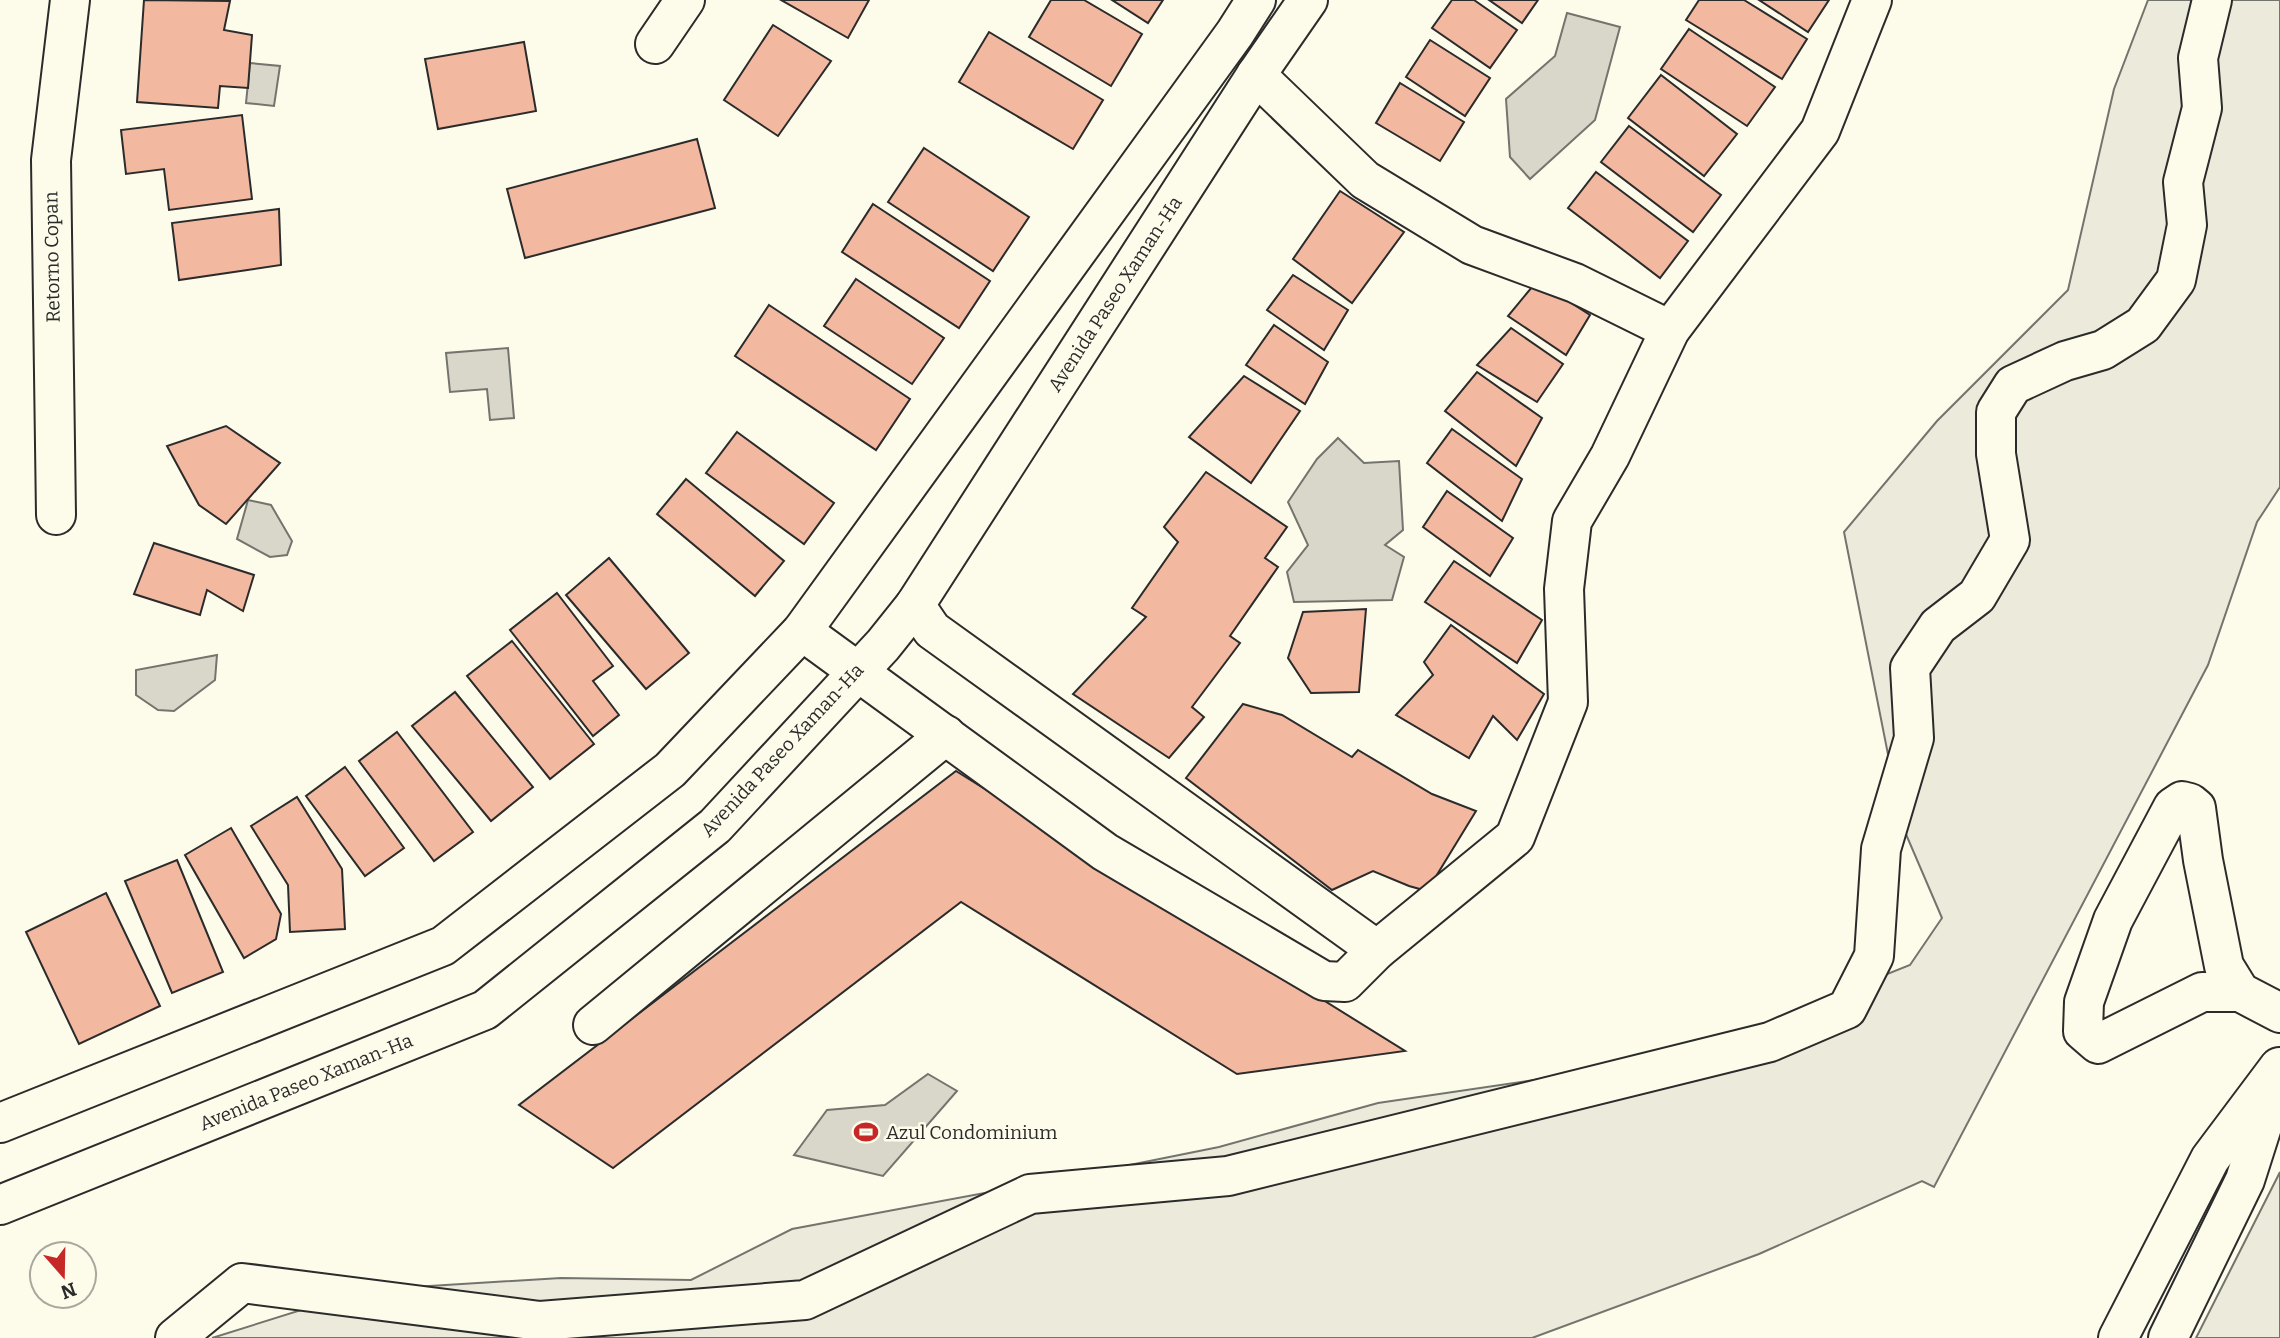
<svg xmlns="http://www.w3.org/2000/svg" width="2280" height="1338" viewBox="0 0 2280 1338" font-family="Bitter,serif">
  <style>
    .green { fill: #ecebdb; stroke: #74746e; stroke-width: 2 }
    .water { fill: #d8d7c9; stroke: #74746e; stroke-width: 2 }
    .building { fill: #f2b8a0; stroke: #2b2b2b; stroke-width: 2 }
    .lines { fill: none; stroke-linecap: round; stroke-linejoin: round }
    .minor-casing { stroke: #2b2b2b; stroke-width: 42 }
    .major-casing { stroke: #2b2b2b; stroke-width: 42 }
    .highway-casing { stroke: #2b2b2b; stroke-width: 42 }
    .minor { stroke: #fdfbea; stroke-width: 38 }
    .major { stroke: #fdfbea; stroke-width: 38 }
    .highway { stroke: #fdfbea; stroke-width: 38 }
    .labels { text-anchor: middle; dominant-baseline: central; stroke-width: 5; stroke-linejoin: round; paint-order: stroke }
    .street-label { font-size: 19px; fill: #2b2b2b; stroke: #fdfbea }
    .poi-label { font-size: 19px; fill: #2b2b2b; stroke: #fdfbea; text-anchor: start }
  </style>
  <rect width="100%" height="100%" fill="#fdfbea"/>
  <g class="green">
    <path d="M2148 0H2280V487L2257 522 2208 665 1934 1187 1922 1181 1759 1254 1532 1338H212L365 1290 561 1278 691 1280 792 1229 1065 1178 1219 1147 1378 1103 1588 1072 1717 1042 1910 965 1942 918 1902 825 1844 532 1937 421 2068 290 2114 89Z"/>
    <path d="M2280 1172V1338H2196Z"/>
  </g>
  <g class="water">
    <path d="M1567 13 1620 27 1595 120 1530 179 1510 157 1506 99 1555 56Z"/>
    <path d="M250 63 280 66 274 106 246 103Z"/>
    <path d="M508 348 514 418 490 420 487 389 450 392 446 353Z"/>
    <path d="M1338 438 1364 463 1399 461 1403 530 1385 545 1404 557 1392 600 1294 602 1287 572 1308 545 1288 502 1317 459Z"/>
    <path d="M248 500 271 505 292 541 287 555 270 557 237 539Z"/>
    <path d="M217 655 215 680 174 711 158 710 136 695V670Z"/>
    <path d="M928 1074 957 1091 883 1176 794 1155 827 1110 885 1105Z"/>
  </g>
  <g class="building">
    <path d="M144 0 230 1 224 30 252 35 248 88 220 86 218 108 137 102Z"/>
    <path d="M781 0H869L848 38Z"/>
    <path d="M1051 0H1084L1142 34 1111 86 1029 37Z"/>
    <path d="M1112 0H1163L1148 23Z"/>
    <path d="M1452 0H1474L1517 30 1490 68 1432 28Z"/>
    <path d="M1489 0H1538L1522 23Z"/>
    <path d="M1699 0H1744L1807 39 1782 79 1686 20Z"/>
    <path d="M1759 0H1829L1808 32Z"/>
    <path d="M773 25 831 61 778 136 724 100Z"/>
    <path d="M1689 29 1775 87 1747 126 1661 69Z"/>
    <path d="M989 32 1103 100 1073 149 959 82Z"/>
    <path d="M1430 40 1490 78 1465 116 1406 77Z"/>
    <path d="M524 42 536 111 438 129 425 59Z"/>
    <path d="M1661 75 1737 134 1704 176 1628 118Z"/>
    <path d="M1400 83 1464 122 1440 161 1376 123Z"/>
    <path d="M242 115 252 199 169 210 164 169 126 174 121 130Z"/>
    <path d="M1629 126 1721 195 1693 232 1601 162Z"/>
    <path d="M697 139 715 208 525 258 507 189Z"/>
    <path d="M924 148 1029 217 993 271 888 202Z"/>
    <path d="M1596 172 1688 241 1660 278 1568 208Z"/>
    <path d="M1340 191 1404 232 1352 303 1293 259Z"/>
    <path d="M873 204 990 281 959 328 842 252Z"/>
    <path d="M279 209 281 265 179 280 172 223Z"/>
    <path d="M1293 275 1348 310 1324 350 1267 310Z"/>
    <path d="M856 279 944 338 912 384 824 326Z"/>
    <path d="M1537 281 1590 315 1566 355 1508 316Z"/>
    <path d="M769 305 910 399 876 450 735 356Z"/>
    <path d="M1274 325 1328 362 1305 404 1246 365Z"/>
    <path d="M1511 328 1563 364 1537 402 1477 365Z"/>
    <path d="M1477 372 1542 418 1516 466 1445 411Z"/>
    <path d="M1244 376 1300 411 1251 483 1189 437Z"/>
    <path d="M226 426 280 463 226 524 199 505 167 446Z"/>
    <path d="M1452 429 1522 479 1502 521 1427 463Z"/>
    <path d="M737 432 834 503 804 544 706 473Z"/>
    <path d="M1206 472 1287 527 1265 558 1278 567 1230 636 1240 643 1192 707 1204 717 1169 758 1073 694 1146 617 1132 608 1178 542 1164 527Z"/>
    <path d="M686 479 784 561 755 596 657 514Z"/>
    <path d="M1447 491 1513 538 1490 576 1423 527Z"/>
    <path d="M154 543 254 575 243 611 207 590 200 615 134 594Z"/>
    <path d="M609 558 689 653 646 689 566 595Z"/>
    <path d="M1454 561 1542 620 1517 663 1425 602Z"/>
    <path d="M557 593 613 666 593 681 619 715 593 736 510 630Z"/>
    <path d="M1366 609 1359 692 1311 693 1288 658 1303 612Z"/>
    <path d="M1451 625 1544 694 1517 740 1493 716 1469 758 1396 715 1433 675 1424 662Z"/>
    <path d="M512 641 594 744 550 779 467 676Z"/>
    <path d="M455 692 533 787 491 821 412 726Z"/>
    <path d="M1243 704 1282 715 1352 757 1358 750 1432 794 1476 811 1427 891 1409 886 1373 871 1332 890 1186 778Z"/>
    <path d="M397 732 473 832 434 861 359 761Z"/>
    <path d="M345 767 404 848 365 876 306 796Z"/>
    <path d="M956 771 1405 1051 1237 1074 961 902 613 1168 519 1105Z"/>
    <path d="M297 797 342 869 345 929 290 932 288 885 251 826Z"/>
    <path d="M231 828 281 914 276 939 244 958 185 855Z"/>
    <path d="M177 860 223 972 172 993 125 881Z"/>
    <path d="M106 893 160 1006 79 1044 26 932Z"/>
  </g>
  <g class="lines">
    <g class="minor-casing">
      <g id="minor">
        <path d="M655 44 685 0"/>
        <path d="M1256 75 1365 180 1472 245 1575 283 1670 330"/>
        <path d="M56 515 51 160 70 0"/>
        <path d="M915 605 932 630 1377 950"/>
        <path d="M802 631 1105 852 1324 981 1345 982 1377 950 1515 837 1568 702 1564 589 1572 521 1610 456 1670 330 1820 131 1872 0"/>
        <path d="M2240 992 2224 966 2203 860 2196 808 2190 803 2182 801 2173 807 2113 920 2084 1002 2083 1031 2098 1044 2202 992H2240L2280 1013"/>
        <path d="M593 1025 946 735"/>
        <path d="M175 1338 242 1283 540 1321 805 1300 1030 1194 1228 1176 1770 1042 1847 1009 1874 956 1881 849 1914 738 1910 668 1938 626 1977 596 2010 540 1996 454V412L2013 385 2065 361 2103 350 2143 325 2176 280 2187 225 2183 182 2202 108 2198 58 2212 0"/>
      </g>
    </g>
    <g class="major-casing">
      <g id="major">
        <path d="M0 1123 443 946 670 770 802 631 1235 33 1256 0"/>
        <path d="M0 1205 485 1010 715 826 883 645 915 605 1256 75 1308 0"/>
        <path d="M2118 1338 2210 1159 2279 1067"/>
      </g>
    </g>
    <g class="highway-casing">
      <path id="highway" d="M2168 1338 2245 1180 2280 1070"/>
    </g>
    <use href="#minor" class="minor"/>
    <use href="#major" class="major"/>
    <use href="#highway" class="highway"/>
  </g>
  <defs>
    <g id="stadium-bare" transform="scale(1.89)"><path d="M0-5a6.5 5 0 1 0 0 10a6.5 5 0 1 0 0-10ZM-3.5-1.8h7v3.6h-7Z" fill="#c62828" stroke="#fdfbea" stroke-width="2.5" paint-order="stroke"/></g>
  </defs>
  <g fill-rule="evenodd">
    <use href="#stadium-bare" x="866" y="1132"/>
  </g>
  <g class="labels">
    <g class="street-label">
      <text transform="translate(52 257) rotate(-91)">Retorno Copan</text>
      <text transform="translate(1115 294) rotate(-57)">Avenida Paseo Xaman-Ha</text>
      <text transform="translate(782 750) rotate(-47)">Avenida Paseo Xaman-Ha</text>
      <text transform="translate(306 1082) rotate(-22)">Avenida Paseo Xaman-Ha</text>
    </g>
    <g class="poi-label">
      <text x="886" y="1132">Azul Condominium</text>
    </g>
  </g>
  <g transform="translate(63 1275) rotate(160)"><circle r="33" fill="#fdfbea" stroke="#a9a89e" stroke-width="2"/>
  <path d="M0-5L12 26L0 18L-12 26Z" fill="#c62828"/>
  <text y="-10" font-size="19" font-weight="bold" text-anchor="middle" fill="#2b2b2b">N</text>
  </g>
</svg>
